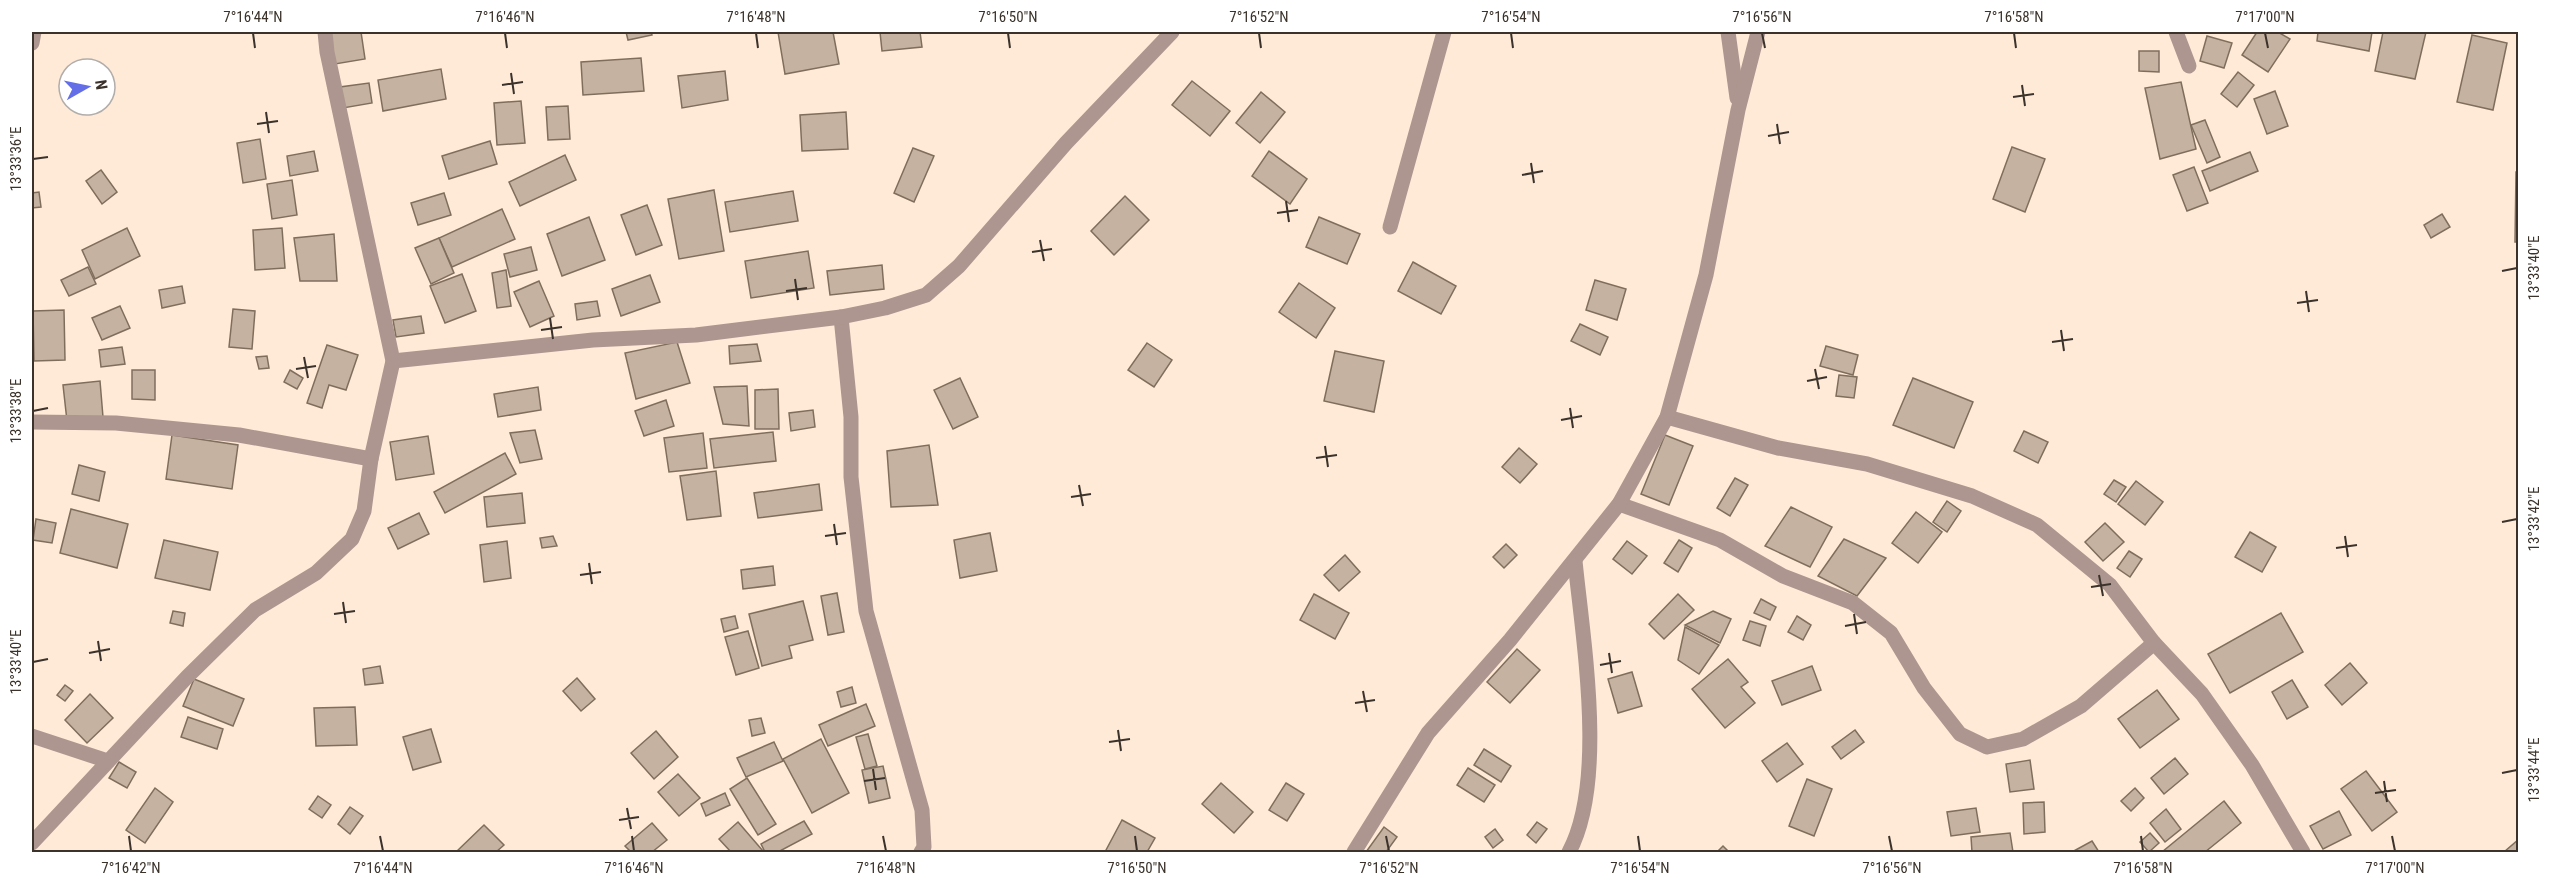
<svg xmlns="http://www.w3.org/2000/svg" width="2550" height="884" viewBox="0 0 2550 884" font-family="'Roboto Condensed',sans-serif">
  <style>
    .building { fill: #c6b2a0; stroke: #806e5d; stroke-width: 1.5 }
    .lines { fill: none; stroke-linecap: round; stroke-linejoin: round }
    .minor { stroke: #ad968f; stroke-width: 15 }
    .ticks { fill: none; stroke: #3b332b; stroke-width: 2 }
    .neatline { fill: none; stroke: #3b332b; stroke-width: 2 }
    .ticks-label { font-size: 15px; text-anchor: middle; fill: #3b332b }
  </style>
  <rect width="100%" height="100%" fill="#ffead7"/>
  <g class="building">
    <path d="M329 32H361L365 59 335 64Z"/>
    <path d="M626 32H651L652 35 628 40Z"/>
    <path d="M778 32H833L839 64 785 74Z"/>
    <path d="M880 32H920L922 47 882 51Z"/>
    <path d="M2257 32H2278L2290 39 2268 72 2242 55Z"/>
    <path d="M2318 32H2372L2369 51 2317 41Z"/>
    <path d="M2383 32H2426L2415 79 2375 71Z"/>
    <path d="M2472 35 2507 43 2493 110 2457 102Z"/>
    <path d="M2207 36 2232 43 2224 68 2200 61Z"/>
    <path d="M2139 51H2159V72L2139 71Z"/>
    <path d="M641 58 644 91 583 95 581 62Z"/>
    <path d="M441 69 446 99 383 111 378 80Z"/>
    <path d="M725 71 728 100 682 108 678 76Z"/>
    <path d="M2238 72 2254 85 2237 107 2221 94Z"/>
    <path d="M1192 81 1230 111 1210 136 1172 105Z"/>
    <path d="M2181 82 2196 149 2160 159 2145 88Z"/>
    <path d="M369 83 372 103 343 108 340 87Z"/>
    <path d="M2275 91 2288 126 2267 134 2254 99Z"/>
    <path d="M1261 92 1285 112 1260 143 1236 123Z"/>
    <path d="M521 101 525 143 497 145 494 103Z"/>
    <path d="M568 106 570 139 548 140 546 107Z"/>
    <path d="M846 112 848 149 802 151 800 115Z"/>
    <path d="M2205 120 2220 157 2207 163 2191 125Z"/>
    <path d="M260 139 266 179 243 183 237 143Z"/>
    <path d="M490 141 497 164 449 179 442 156Z"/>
    <path d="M2012 147 2045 159 2025 212 1993 199Z"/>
    <path d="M913 148 934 156 914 202 894 193Z"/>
    <path d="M314 151 318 171 290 176 287 156Z"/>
    <path d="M1269 151 1307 179 1290 204 1252 176Z"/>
    <path d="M2250 152 2258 171 2210 191 2202 171Z"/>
    <path d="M565 155 576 180 520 206 509 182Z"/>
    <path d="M2194 167 2208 203 2187 211 2173 175Z"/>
    <path d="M101 170 117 192 102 204 86 181Z"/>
    <path d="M2516 172H2518V242H2515Z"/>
    <path d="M292 180 297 215 272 219 267 184Z"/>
    <path d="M714 190 724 251 679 259 668 199Z"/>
    <path d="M793 191 798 221 730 232 725 202Z"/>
    <path d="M39 192 41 207 32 208V193Z"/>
    <path d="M444 193 451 215 418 225 411 203Z"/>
    <path d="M1125 196 1149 220 1114 255 1091 231Z"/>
    <path d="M647 205 662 245 636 255 621 215Z"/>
    <path d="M502 209 515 239 452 267 439 238Z"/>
    <path d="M2442 214 2450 227 2431 238 2424 225Z"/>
    <path d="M589 217 605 260 562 276 547 234Z"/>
    <path d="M1319 217 1360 234 1347 264 1306 247Z"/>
    <path d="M127 228 140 256 95 279 82 250Z"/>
    <path d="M282 228 285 268 255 270 253 230Z"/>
    <path d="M334 234 337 281H300L294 238Z"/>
    <path d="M439 238 454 273 431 284 415 248Z"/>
    <path d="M531 247 537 270 510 277 504 254Z"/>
    <path d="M808 251 814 288 751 298 745 261Z"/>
    <path d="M1413 262 1456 286 1441 314 1398 291Z"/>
    <path d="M882 265 884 289 830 295 827 271Z"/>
    <path d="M88 267 96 284 69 296 61 280Z"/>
    <path d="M506 270 511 306 497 308 492 273Z"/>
    <path d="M462 274 476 311 445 323 430 286Z"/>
    <path d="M650 275 660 302 621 316 612 289Z"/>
    <path d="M1595 280 1626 289 1617 320 1586 310Z"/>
    <path d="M539 281 554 316 530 327 514 292Z"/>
    <path d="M1299 283 1335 308 1316 338 1279 312Z"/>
    <path d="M182 286 185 303 162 308 159 290Z"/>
    <path d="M597 301 600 316 577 320 575 304Z"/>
    <path d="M120 306 130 328 102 340 92 318Z"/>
    <path d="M233 309 255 311 252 349 229 347Z"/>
    <path d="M64 310 65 360 34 361 33 311Z"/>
    <path d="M421 316 424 333 396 337 393 320Z"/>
    <path d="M1580 324 1608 337 1600 355 1571 341Z"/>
    <path d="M677 342 690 383 636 399 625 353Z"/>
    <path d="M1147 343 1172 360 1154 387 1128 370Z"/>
    <path d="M757 344 761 361 730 364 729 346Z"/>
    <path d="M327 345 358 355 346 390 329 385 322 408 307 403Z"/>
    <path d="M1826 346 1858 355 1853 375 1820 366Z"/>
    <path d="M122 347 125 364 101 367 99 350Z"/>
    <path d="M1335 351 1384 361 1374 412 1324 401Z"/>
    <path d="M267 356 269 368 259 369 256 357Z"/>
    <path d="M132 370H155V400L132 399Z"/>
    <path d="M290 370 303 378 297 389 284 382Z"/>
    <path d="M1839 375 1857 377 1854 398 1836 396Z"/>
    <path d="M960 378 978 417 953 429 934 390Z"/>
    <path d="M1913 378 1973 402 1954 448 1893 425Z"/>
    <path d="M100 381 103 417 67 421 63 385Z"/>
    <path d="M747 386 749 426 723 424 714 387Z"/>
    <path d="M538 387 541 410 498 417 494 394Z"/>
    <path d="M778 389 779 429H755V390Z"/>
    <path d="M666 400 674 426 644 436 635 411Z"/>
    <path d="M813 410 815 427 791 431 789 413Z"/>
    <path d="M535 430 542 459 520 463 510 433Z"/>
    <path d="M2024 431 2048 442 2038 463 2014 451Z"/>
    <path d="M773 432 776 461 714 468 710 439Z"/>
    <path d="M703 433 707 468 669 472 664 438Z"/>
    <path d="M172 435 238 445 232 489 166 479Z"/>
    <path d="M1665 435 1693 446 1669 505 1641 494Z"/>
    <path d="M428 436 434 474 396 480 390 442Z"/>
    <path d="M929 445 938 505 891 507 887 451Z"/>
    <path d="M1519 448 1537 464 1520 483 1502 467Z"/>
    <path d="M505 453 516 474 445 513 434 492Z"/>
    <path d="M79 465 105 472 99 501 72 494Z"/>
    <path d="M716 471 721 516 687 520 680 476Z"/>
    <path d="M1735 478 1748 485 1730 516 1717 508Z"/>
    <path d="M2114 480 2126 487 2116 502 2104 494Z"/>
    <path d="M2136 481 2163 502 2145 525 2118 504Z"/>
    <path d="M819 484 822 510 758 518 754 493Z"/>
    <path d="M522 493 525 523 487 527 484 497Z"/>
    <path d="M1947 501 1961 511 1947 532 1933 522Z"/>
    <path d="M1791 507 1832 527 1810 567 1765 546Z"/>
    <path d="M71 509 128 524 117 568 60 553Z"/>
    <path d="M1916 512 1942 532 1918 563 1892 543Z"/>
    <path d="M419 513 429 534 398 549 388 528Z"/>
    <path d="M36 519 56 523 52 543 33 540Z"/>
    <path d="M2105 523 2124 542 2103 561 2085 542Z"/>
    <path d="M2250 532 2276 547 2262 572 2235 557Z"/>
    <path d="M990 533 997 571 960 578 954 540Z"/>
    <path d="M553 536 557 546 542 548 540 538Z"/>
    <path d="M1844 539 1886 558 1857 596 1818 576Z"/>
    <path d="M164 540 218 552 210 590 155 578Z"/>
    <path d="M1679 540 1692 548 1678 572 1664 563Z"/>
    <path d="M507 541 511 578 484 582 480 545Z"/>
    <path d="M1627 541 1647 556 1632 574 1613 559Z"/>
    <path d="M1506 544 1517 555 1504 568 1493 557Z"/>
    <path d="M2129 551 2142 559 2130 577 2117 568Z"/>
    <path d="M1345 555 1360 572 1339 591 1324 575Z"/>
    <path d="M773 566 775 585 743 589 741 570Z"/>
    <path d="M837 593 844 632 828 635 821 596Z"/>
    <path d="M1314 594 1349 613 1335 639 1300 620Z"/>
    <path d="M1678 594 1694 610 1664 639 1649 624Z"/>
    <path d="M1761 599 1776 607 1770 620 1754 613Z"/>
    <path d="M803 601 813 640 789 646 792 658 762 666 749 614Z"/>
    <path d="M173 611 185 613 183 626 170 623Z"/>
    <path d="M1713 611 1731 619 1720 643 1685 625Z"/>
    <path d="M2281 613 2303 652 2230 693 2208 654Z"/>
    <path d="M735 616 738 628 724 632 721 619Z"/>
    <path d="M1797 616 1811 625 1803 640 1788 632Z"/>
    <path d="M1750 621 1766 626 1760 646 1743 640Z"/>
    <path d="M1685 627 1719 645 1699 674 1678 660Z"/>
    <path d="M748 631 759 668 736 675 725 637Z"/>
    <path d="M1517 649 1540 670 1510 703 1487 682Z"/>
    <path d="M1728 659 1748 682 1741 687 1755 703 1725 728 1692 689Z"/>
    <path d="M2350 663 2367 683 2342 705 2325 685Z"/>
    <path d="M380 666 383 683 365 685 363 669Z"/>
    <path d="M1812 666 1821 690 1782 705 1772 681Z"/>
    <path d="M1632 672 1642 706 1618 713 1608 679Z"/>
    <path d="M577 678 595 699 581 711 563 691Z"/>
    <path d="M194 679 244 699 233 726 183 706Z"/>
    <path d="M2292 680 2308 707 2287 719 2272 692Z"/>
    <path d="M65 685 73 691 65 701 57 695Z"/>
    <path d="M852 687 856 703 841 707 837 692Z"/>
    <path d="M2157 690 2179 719 2140 748 2118 719Z"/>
    <path d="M90 694 113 718 87 743 65 720Z"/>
    <path d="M866 704 875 726 828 746 819 725Z"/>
    <path d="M355 707 357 745 316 746 314 708Z"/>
    <path d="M188 717 223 729 217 749 181 737Z"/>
    <path d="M761 718 765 733 752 736 749 720Z"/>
    <path d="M431 729 441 762 413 770 403 737Z"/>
    <path d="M1855 730 1864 742 1841 759 1832 747Z"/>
    <path d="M656 731 678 757 654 779 631 753Z"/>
    <path d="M868 734 877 766 865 769 856 737Z"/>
    <path d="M821 739 849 793 812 813 783 759Z"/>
    <path d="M774 742 783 761 746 777 737 758Z"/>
    <path d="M1787 743 1803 764 1777 782 1762 761Z"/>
    <path d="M1484 749 1511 766 1501 782 1474 765Z"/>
    <path d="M2175 758 2188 774 2164 794 2151 778Z"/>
    <path d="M2030 760 2034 789 2010 792 2006 764Z"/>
    <path d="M119 762 136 772 127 788 109 778Z"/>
    <path d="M883 766 890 798 869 803 862 770Z"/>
    <path d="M1468 768 1495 785 1484 802 1457 785Z"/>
    <path d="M2366 771 2397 812 2372 831 2341 789Z"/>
    <path d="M678 774 700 798 679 816 658 792Z"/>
    <path d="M747 778 776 824 758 835 730 789Z"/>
    <path d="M1807 779 1832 789 1814 836 1789 826Z"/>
    <path d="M1221 783 1253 812 1234 833 1202 804Z"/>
    <path d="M1286 783 1304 794 1287 821 1269 810Z"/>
    <path d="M155 788 173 802 145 843 126 830Z"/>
    <path d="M2135 788 2144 798 2131 811 2121 801Z"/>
    <path d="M725 793 730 805 706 816 701 804Z"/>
    <path d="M318 796 331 805 322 818 309 809Z"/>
    <path d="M2224 801 2241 823 2205 852H2162Z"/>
    <path d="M2044 802 2045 832 2024 834 2023 803Z"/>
    <path d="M350 807 363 816 350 834 338 824Z"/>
    <path d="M1976 808 1980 832 1951 836 1947 812Z"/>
    <path d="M2166 809 2181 829 2165 842 2150 823Z"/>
    <path d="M2339 811 2351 835 2323 849 2310 826Z"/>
    <path d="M1122 820 1155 838 1147 852H1105Z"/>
    <path d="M804 821 812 834 778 852H765L761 844Z"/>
    <path d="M738 822 763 851 761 852H731L719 839Z"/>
    <path d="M1537 822 1547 829 1536 843 1527 835Z"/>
    <path d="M652 823 667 840 652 852H631L625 846Z"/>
    <path d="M484 825 504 845 496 852H459L457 851Z"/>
    <path d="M1384 827 1397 837 1386 852H1366Z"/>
    <path d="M1495 829 1503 840 1493 848 1485 837Z"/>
    <path d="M2010 833 2013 852H1972L1971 837Z"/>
    <path d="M2150 833 2159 843 2149 852 2140 842Z"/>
    <path d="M2518 840V852H2504Z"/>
    <path d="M2092 841 2099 852H2072Z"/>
    <path d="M1723 846 1729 852H1717Z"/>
  </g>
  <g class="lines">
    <g class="minor">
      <path d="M1728 32 1737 98"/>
      <path d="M2176 32 2189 66"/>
      <path d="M32 43 34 32"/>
      <path d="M1390 227 1444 32"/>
      <path d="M841 317 851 417V477L866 611 922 810 924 847 921 852"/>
      <path d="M393 361 593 340 696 335 841 317 885 308 926 295 959 266 1066 143 1172 32"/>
      <path d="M1667 417 1778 448 1867 464 1972 496 2037 525 2110 585 2154 643 2202 694 2252 765 2303 852"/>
      <path d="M32 422 116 423 239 435 371 459"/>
      <path d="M1619 504 1720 540 1783 576 1853 603 1891 633 1924 688 1960 734 1987 747 2023 739 2081 706 2154 643"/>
      <path d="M32 736 108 761"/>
      <path d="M32 843 187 677 255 610 316 573 352 539 364 511 371 459 393 361 327 52 325 32"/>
      <path d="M1354 852 1428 733 1510 640 1619 504 1667 417 1706 275 1738 110 1758 32"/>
      <path d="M1569 852C1607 781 1583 641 1575 561"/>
    </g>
  </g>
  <path class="ticks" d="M253 33 255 48M505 33 507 48M756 33 758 48M1008 33 1010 48M1259 33 1261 48M1511 33 1513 48M1762 33 1765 48M2014 33 2016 48M2265 33 2268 48M511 73 514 94M502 85 523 82M2022 85 2025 106M2013 97 2034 94M266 112 269 133M257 124 278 121M1777 124 1780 144M1768 136 1789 132M33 159 48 157M1531 163 1534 183M1522 175 1543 171M1286 201 1289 222M1277 213 1298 210M1040 240 1044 261M1032 252 1052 249M2502 271 2517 268M795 279 798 300M786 291 807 288M2306 291 2309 312M2297 303 2318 300M550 318 553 339M541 330 562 327M2061 330 2064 351M2052 342 2073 339M304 357 308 378M296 369 316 366M1815 369 1819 389M1807 381 1827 377M1570 408 1573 428M33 411 48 408M1561 420 1582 416M1325 446 1328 467M1316 458 1337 455M1079 485 1083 506M1071 497 1091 494M2502 522 2517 519M834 524 837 545M825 536 846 533M2345 536 2348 557M2336 548 2357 545M589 563 592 584M580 575 601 572M2099 575 2103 596M2091 587 2111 584M343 602 346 623M334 614 355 611M1854 614 1857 634M1845 626 1866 622M98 641 101 661M89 653 110 649M1609 653 1612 673M33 662 48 659M1600 665 1621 661M1363 691 1367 712M1355 703 1375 700M1118 730 1121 751M1109 742 1130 739M873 769 876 790M2502 773 2517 770M864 781 885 778M2384 781 2387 802M2375 793 2396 790M627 808 631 829M619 820 639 817M129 836 131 851M380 836 383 851M632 836 634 851M883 836 886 851M1135 836 1137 851M1386 836 1389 851M1638 836 1640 851M1889 836 1892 851M2141 836 2143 851M2392 836 2395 851"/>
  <rect width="2550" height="884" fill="none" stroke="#ffffff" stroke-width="66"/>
  <g transform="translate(87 87) rotate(81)"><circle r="28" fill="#ffffff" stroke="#b1adaa" stroke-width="1.5"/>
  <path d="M0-4.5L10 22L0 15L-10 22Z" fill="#646ee7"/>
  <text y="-9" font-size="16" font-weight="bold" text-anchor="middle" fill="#3b332b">N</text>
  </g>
  <rect x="33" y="33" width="2484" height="818" class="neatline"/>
  <g class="ticks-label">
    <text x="253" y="22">7°16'44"N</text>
    <text x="505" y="22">7°16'46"N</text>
    <text x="756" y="22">7°16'48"N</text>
    <text x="1008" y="22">7°16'50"N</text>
    <text x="1259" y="22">7°16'52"N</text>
    <text x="1511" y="22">7°16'54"N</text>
    <text x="1762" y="22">7°16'56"N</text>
    <text x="2014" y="22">7°16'58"N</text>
    <text x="2265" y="22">7°17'00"N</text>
    <text transform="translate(16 159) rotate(-90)" y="5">13°33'36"E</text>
    <text transform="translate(2534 268) rotate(-90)" y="5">13°33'40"E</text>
    <text transform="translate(16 411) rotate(-90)" y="5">13°33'38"E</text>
    <text transform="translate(2534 519) rotate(-90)" y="5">13°33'42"E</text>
    <text transform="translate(16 662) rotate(-90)" y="5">13°33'40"E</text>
    <text transform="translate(2534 770) rotate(-90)" y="5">13°33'44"E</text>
    <text x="131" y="873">7°16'42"N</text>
    <text x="383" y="873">7°16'44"N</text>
    <text x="634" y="873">7°16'46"N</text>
    <text x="886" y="873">7°16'48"N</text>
    <text x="1137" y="873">7°16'50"N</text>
    <text x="1389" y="873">7°16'52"N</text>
    <text x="1640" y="873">7°16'54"N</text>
    <text x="1892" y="873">7°16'56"N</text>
    <text x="2143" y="873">7°16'58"N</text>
    <text x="2395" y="873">7°17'00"N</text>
  </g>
</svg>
